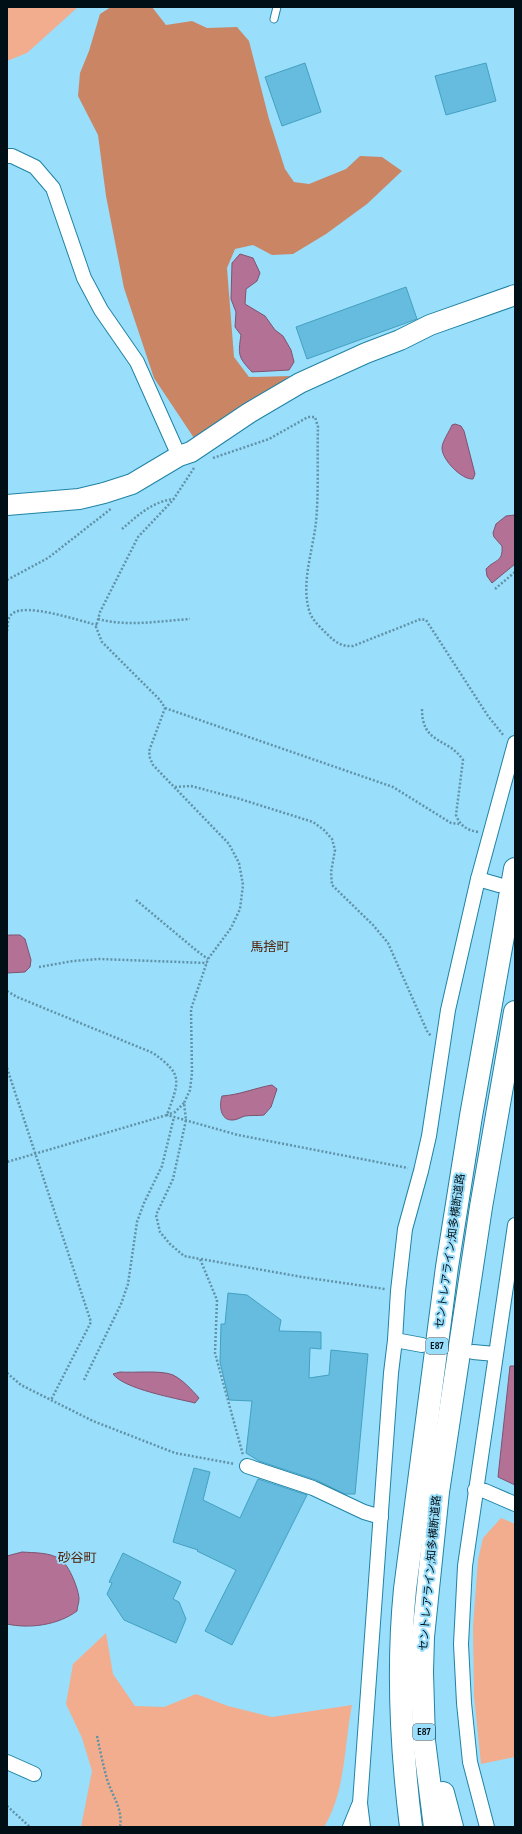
<svg xmlns="http://www.w3.org/2000/svg" width="522" height="1834" viewBox="0 0 522 1834" font-family="'Sofia Sans Condensed','Noto Sans JP',sans-serif">
  <style>
    .green { fill: #f2ad8e }
    .forest { fill: #ca8565 }
    .water { fill: #b47196; stroke: #7e536f }
    .building { fill: #65bcde; stroke: #44a0c1 }
    .lines { fill: none; stroke-linecap: round; stroke-linejoin: round }
    .lane-casing { stroke: #2083a4; stroke-width: 9 }
    .street-casing { stroke: #2083a4; stroke-width: 16 }
    .secondary-casing { stroke: #2083a4; stroke-width: 22 }
    .highway-casing { stroke: #2083a4; stroke-width: 24 }
    .path { stroke: #6192a7; stroke-width: 2.5; stroke-dasharray: 2 2; stroke-linecap: butt }
    .lane { stroke: #fff; stroke-width: 7 }
    .street { stroke: #fff; stroke-width: 14 }
    .secondary { stroke: #fff; stroke-width: 20 }
    .highway { stroke: #fff; stroke-width: 22 }
    .labels { text-anchor: middle; dominant-baseline: central; stroke-width: 4; stroke-linejoin: round; paint-order: stroke }
    .shield { fill: #99defb; stroke: #2e4c5a; stroke-width: 1 }
    .shield-label { font-size: 10px; font-weight: bold; fill: #000e15 }
    .street-label { font-size: 11px; fill: #000e15; stroke: #99defb }
    .quarter-label { font-size: 13px; fill: #502106; stroke: #99defb }
  </style>
  <rect width="100%" height="100%" fill="#99defb"/>
  <g class="green">
    <path d="M7 7H78L27 53 7 61Z"/>
    <path d="M501 1518 515 1524V1757L481 1764 474 1696 473 1627 478 1560 483 1538Z"/>
    <path d="M106 1633 113 1674 135 1706 164 1707 196 1694 228 1706 272 1717 352 1705C344 1745 346 1791 324 1827H81L92 1771 82 1738 66 1704 73 1664Z"/>
  </g>
  <path class="forest" d="M111 7H152L166 25 192 21 207 28 237 27 249 41 269 119 285 169 294 182 309 184 346 169 360 156 382 157 402 171 367 204 326 234 293 254 272 255 253 245 235 249 227 268 234 357 249 377 290 376 196 441 154 378 124 288 106 196 98 135 78 96 80 73 89 51 100 14Z"/>
  <g class="water">
    <path d="M240 254 253 258 260 273 257 281 246 289 245 304 265 316 275 330 283 336 291 350 294 362 289 370 252 372C238 357 238 355 241 335L235 327 236 312 231 299 232 263Z"/>
    <path d="M455 424 461 426 464 431 475 474 473 479C462 480 442 460 442 448 442 442 449 432 452 425Z"/>
    <path d="M515 515V564L492 583 487 576 486 569C495 559 503 563 502 546L494 537 493 533 496 524 506 516Z"/>
    <path d="M9 935H20L25 939 31 960 30 967 25 972 7 973V936Z"/>
    <path d="M272 1085 277 1089 271 1107 264 1115C258 1116 252 1115 245 1116 241 1117 237 1120 233 1120 220 1121 219 1105 222 1096 239 1095 255 1088 272 1085Z"/>
    <path d="M510 1366H515V1485L498 1477Z"/>
    <path d="M120 1372C134 1373 162 1370 173 1375 183 1380 192 1390 199 1398L195 1403C175 1398 124 1389 113 1374Z"/>
    <path d="M22 1552C34 1553 51 1552 61 1560 69 1565 79 1590 79 1599 79 1603 77 1607 77 1611 58 1625 30 1629 7 1624V1556Z"/>
  </g>
  <g class="building">
    <path d="M305 63 321 112 282 126 265 77Z"/>
    <path d="M486 63 496 101 446 115 435 76Z"/>
    <path d="M406 287 417 319 307 359 296 327Z"/>
    <path d="M228 1293 247 1295 281 1320 279 1331 321 1332V1349L310 1348 309 1378 329 1375 331 1350 368 1354 355 1494H345L316 1480 259 1461 246 1453 252 1401 229 1400 220 1362 221 1324H225Z"/>
    <path d="M194 1468 210 1472 203 1500 240 1518 258 1479 307 1495 232 1645 205 1631 236 1570 197 1551 198 1550 173 1542Z"/>
    <path d="M123 1553 181 1582 173 1599 179 1602 186 1619 176 1643 124 1620 107 1594 112 1583 109 1582Z"/>
  </g>
  <g class="lines">
    <g class="lane-casing">
      <path id="lane" d="M274 19 277 7"/>
    </g>
    <g class="street-casing">
      <g id="street">
        <path d="M7 156H12L35 167 53 188 84 278 101 310 137 362 179 456"/>
        <path d="M478 879 499 885"/>
        <path d="M395 1340 422 1345"/>
        <path d="M473 1352 495 1354"/>
        <path d="M247 1466 313 1488 364 1512 381 1517"/>
        <path d="M475 1490 485 1491 515 1504"/>
        <path d="M7 1762 34 1774"/>
        <path d="M350 1827 359 1805"/>
        <path d="M363 1827 360 1803 391 1373 395 1340 398 1291 405 1229 421 1171 429 1136 448 1010 478 879 515 743"/>
        <path d="M487 1827 470 1762 464 1703 461 1644 465 1566 515 1225"/>
      </g>
    </g>
    <g class="secondary-casing">
      <path id="secondary" d="M7 505 79 499 104 493 132 484 179 456 191 452 249 413 300 383 366 353 400 340 430 325 515 295"/>
    </g>
    <g class="highway-casing">
      <g id="highway">
        <path d="M443 1793 452 1827"/>
        <path d="M411 1827C401 1747 397 1669 405 1589L447 1267 471 1116 515 869"/>
        <path d="M435 1827 424 1741 422 1672 423 1637 438 1492 481 1207 515 1012"/>
      </g>
    </g>
    <g class="path">
      <path d="M213 458 269 439 308 417H315L318 427C317 458 319 491 316 522 313 550 301 582 309 610 311 619 320 627 327 634 335 642 342 647 353 646L421 619 426 620 488 716 504 736"/>
      <path d="M194 468 173 500 138 537 100 612 96 627 102 642 160 700 165 708 149 751 150 758 153 765 229 844 239 863 243 885 240 909 231 928 208 959 191 1009 192 1073 190 1090 184 1103 186 1120 173 1179 156 1215 160 1232 170 1244 184 1256 200 1259 217 1300 215 1353 243 1455"/>
      <path d="M122 529C137 516 153 501 174 499"/>
      <path d="M7 580 48 558 112 508"/>
      <path d="M495 589 515 572"/>
      <path d="M98 619C128 627 159 621 190 619"/>
      <path d="M7 631C8 625 7 618 12 614 25 602 80 621 97 625"/>
      <path d="M165 708 393 787 451 823 459 824"/>
      <path d="M422 709C422 745 448 737 463 760L456 815C460 826 467 830 478 832"/>
      <path d="M175 787 191 786 240 799 313 822 324 830 332 839 335 850 331 872 332 885 373 925 388 943 427 1031 431 1036"/>
      <path d="M136 900 197 951 208 959"/>
      <path d="M39 967 73 961 99 959 207 963"/>
      <path d="M7 991 17 997 153 1053C184 1075 179 1081 167 1115L7 1162"/>
      <path d="M7 1068 91 1322 51 1400"/>
      <path d="M184 1103 175 1112 167 1115 238 1135 408 1168"/>
      <path d="M201 1259 302 1277 385 1289"/>
      <path d="M7 1373 21 1385 93 1421 175 1453 235 1464"/>
      <path d="M84 1380 121 1304 128 1284 137 1222 144 1203 162 1166 174 1117"/>
      <path d="M97 1736C100 1750 103 1765 107 1779 112 1796 123 1808 120 1827"/>
      <path d="M7 1806 30 1827"/>
    </g>
    <use href="#lane" class="lane"/>
    <use href="#street" class="street"/>
    <use href="#secondary" class="secondary"/>
    <use href="#highway" class="highway"/>
  </g>
  <g class="labels">
    <g class="shield">
      <rect x="426" y="1338" width="22" height="16" rx="3"/>
      <rect x="413" y="1724" width="22" height="16" rx="3"/>
    </g>
    <g class="shield-label">
      <text x="437" y="1346">E87</text>
      <text x="424" y="1732">E87</text>
    </g>
    <g class="street-label">
      <text transform="translate(450 1251) rotate(-82)">セントレアライン;知多横断道路</text>
      <text transform="translate(430 1573) rotate(-85)">セントレアライン;知多横断道路</text>
    </g>
    <g class="quarter-label">
      <text x="270" y="947">馬捨町</text>
      <text x="77" y="1558">砂谷町</text>
    </g>
  </g>
  <rect width="522" height="1834" fill="none" stroke="#000e15" stroke-width="16"/>
</svg>
